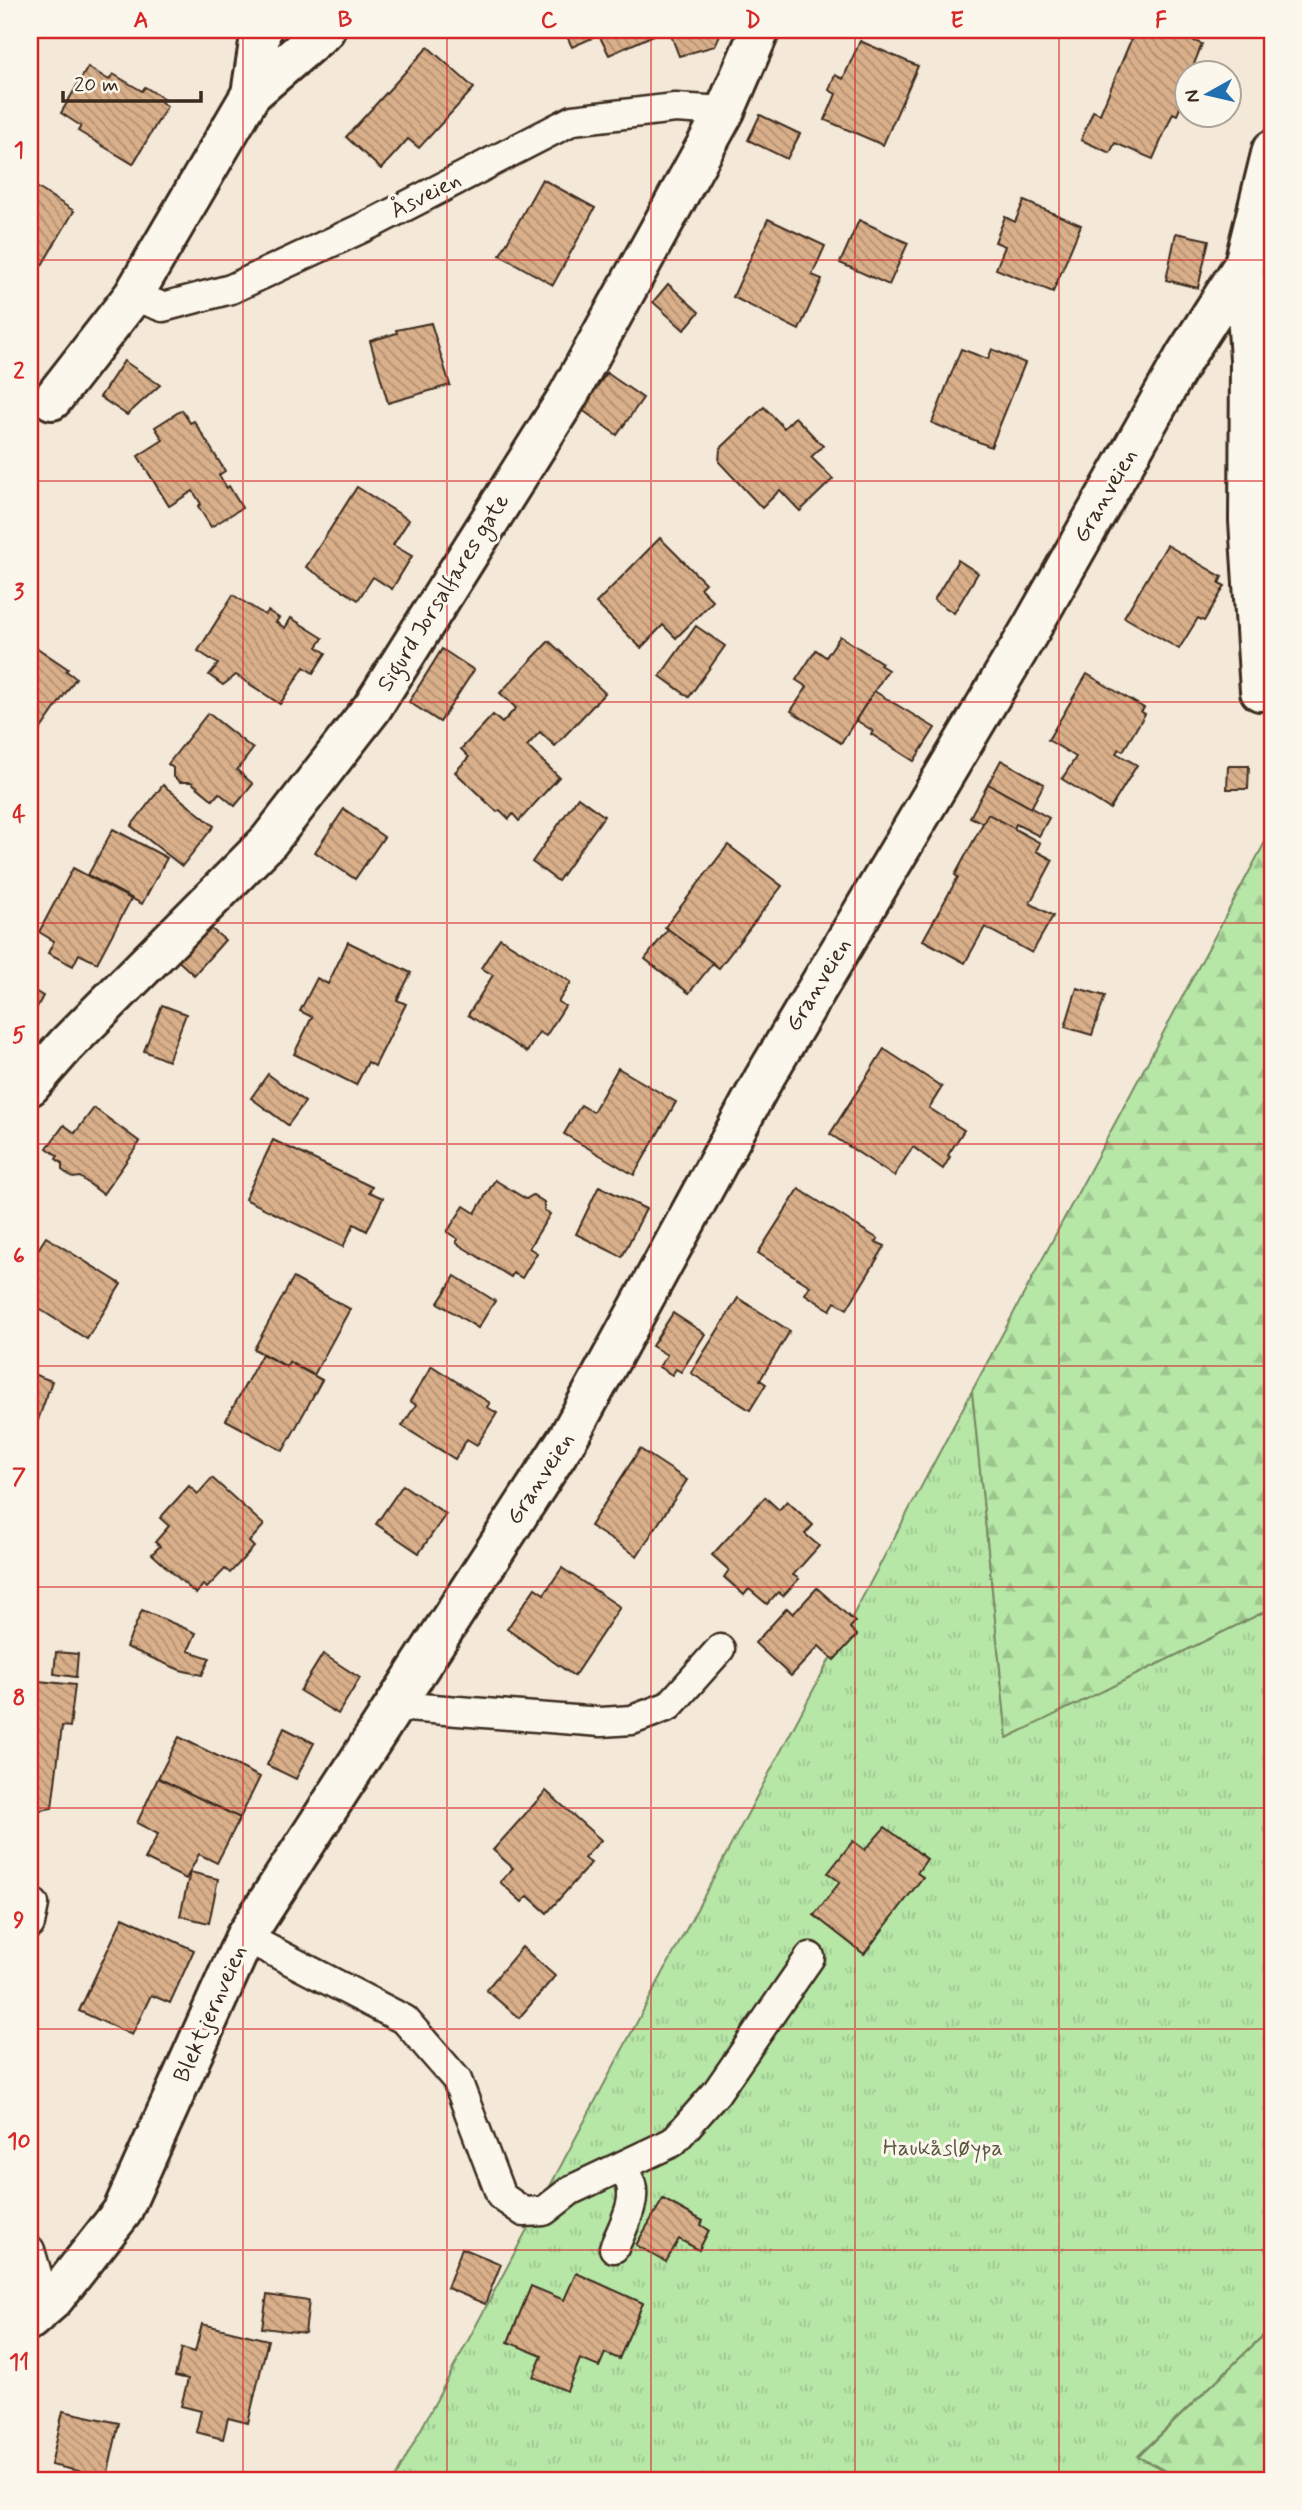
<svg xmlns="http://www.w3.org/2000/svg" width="1302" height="2510" viewBox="0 0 1302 2510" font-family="Mynerve,sans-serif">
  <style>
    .grass { fill: url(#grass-tufts); stroke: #788862; stroke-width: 2 }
    .forest { fill: url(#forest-firs); stroke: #788862; stroke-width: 2 }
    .building { fill: url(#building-back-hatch); stroke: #3b2a1e; stroke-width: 2 }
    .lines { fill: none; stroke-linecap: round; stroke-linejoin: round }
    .service-casing { stroke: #3b2a1e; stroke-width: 33 }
    .minor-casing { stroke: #3b2a1e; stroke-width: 44 }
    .service { stroke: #fbf7ec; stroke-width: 28 }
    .minor { stroke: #fbf7ec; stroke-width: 38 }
    .grid { fill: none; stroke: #d62828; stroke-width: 2; stroke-opacity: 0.55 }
    .labels { text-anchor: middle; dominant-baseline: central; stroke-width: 6; stroke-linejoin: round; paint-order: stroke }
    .street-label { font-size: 23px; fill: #3b2a1e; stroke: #fbf7ec }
    .park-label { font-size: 23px; fill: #5a5940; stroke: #fbf7ec }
    .neatline { fill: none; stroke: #d62828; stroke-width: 2.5 }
    .grid-label { font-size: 23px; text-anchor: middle; font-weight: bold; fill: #d62828 }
  </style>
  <defs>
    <pattern id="grass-tufts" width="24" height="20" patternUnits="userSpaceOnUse" patternTransform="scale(1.75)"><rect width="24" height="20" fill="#b6e7a7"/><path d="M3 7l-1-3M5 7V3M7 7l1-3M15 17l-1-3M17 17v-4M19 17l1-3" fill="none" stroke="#9dc68f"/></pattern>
    <pattern id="forest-firs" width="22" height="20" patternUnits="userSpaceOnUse" patternTransform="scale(1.75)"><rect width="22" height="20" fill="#b6e7a7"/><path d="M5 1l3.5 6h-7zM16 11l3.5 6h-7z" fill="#9dc68f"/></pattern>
    <pattern id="building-back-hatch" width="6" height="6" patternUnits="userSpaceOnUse" patternTransform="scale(1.75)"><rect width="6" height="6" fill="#dab08b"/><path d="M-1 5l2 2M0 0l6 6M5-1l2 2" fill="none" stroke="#b28f71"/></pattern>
  </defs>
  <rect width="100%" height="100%" fill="#f4e9d9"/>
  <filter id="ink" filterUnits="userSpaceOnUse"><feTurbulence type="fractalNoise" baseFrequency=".0143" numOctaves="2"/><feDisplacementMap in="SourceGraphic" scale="14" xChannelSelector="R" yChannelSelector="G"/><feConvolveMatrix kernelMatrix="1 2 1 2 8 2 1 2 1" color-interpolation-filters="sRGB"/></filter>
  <g filter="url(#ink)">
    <path class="grass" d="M972 1391 1007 1738 1272 1608V2327L1138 2456 1184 2480H394Z"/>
    <g class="forest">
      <path d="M1272 829V1608L1007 1738 972 1391Z"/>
      <path d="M1272 2327V2480H1184L1138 2457Z"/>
    </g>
    <g class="building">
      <path d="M564 30H665L609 55 599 35 572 47Z"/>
      <path d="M669 30H722L715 46 679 56Z"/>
      <path d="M1126 30H1167L1202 44 1190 74H1186V81L1182 92 1186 94 1177 115 1173 113 1153 159 1115 143 1110 153 1081 140 1093 111 1100 114 1131 40 1123 37Z"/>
      <path d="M860 41 918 66 883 145 825 120 836 94 829 90 835 75 843 79Z"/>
      <path d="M428 47 474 88 419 148 408 139 381 169 346 137Z"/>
      <path d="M88 67 109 80 113 74 142 91 145 87 163 98 161 102 167 106 133 164 78 131 81 126 61 113Z"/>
      <path d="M760 115 800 134 787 159 748 140Z"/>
      <path d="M542 179 595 208 553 285 500 255Z"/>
      <path d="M30 183 74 211 42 265 30 257Z"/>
      <path d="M1024 201 1081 225 1053 292 996 269 1005 246 995 242 1005 217 1015 222Z"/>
      <path d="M768 219 825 246 812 275 822 279 799 330 733 297Z"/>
      <path d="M859 220 908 243 889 285 840 263Z"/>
      <path d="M1176 233 1209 240 1198 288 1166 280Z"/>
      <path d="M668 284 699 312 684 330 653 302Z"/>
      <path d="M431 323 450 385 388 403 370 341 397 333 396 330Z"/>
      <path d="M961 349 988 359 992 349 1025 363 991 447 932 423Z"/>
      <path d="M124 361 160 385 127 415 100 397Z"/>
      <path d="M607 373 643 398 617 435 581 409Z"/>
      <path d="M764 407 784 428 795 417 823 446 811 457 833 479 800 511 780 490 762 508 719 462 720 449Z"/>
      <path d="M182 410 190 423 194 421 225 471 219 475 227 488 229 486 242 508 211 527 198 506 201 504 193 491 169 506 138 456 163 440 155 427Z"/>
      <path d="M357 487 409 520 393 545 412 556 392 589 373 577 358 600 306 567Z"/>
      <path d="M660 538 705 583 700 588 713 601 676 638 663 625 641 648 596 603Z"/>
      <path d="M1167 545 1222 577 1219 583 1225 586 1204 621 1198 618 1179 649 1124 617Z"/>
      <path d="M958 560 978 573 954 613 934 600Z"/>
      <path d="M233 595 265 615 268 611 279 618 276 622 285 628 291 618 323 638 317 647 326 653 313 673 304 667 280 704 236 675 223 685 209 675 218 664 198 651Z"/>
      <path d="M696 626 725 646 689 697 660 676Z"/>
      <path d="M840 636 882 663 880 665 888 670 841 743 791 711 807 687 796 680 816 650 826 657Z"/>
      <path d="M549 641 605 693 555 746 540 732 527 746 559 777 519 821 513 814 509 819 500 810 497 812 455 772 469 757 461 749 493 715 502 723 516 708 500 693Z"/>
      <path d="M30 643 68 669 66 671 76 678 31 743Z"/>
      <path d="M442 649 474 670 440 722 409 702Z"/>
      <path d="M1087 674 1144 708 1141 712 1145 714 1123 751 1119 749 1116 753 1137 765 1110 809 1062 779 1076 757 1048 740Z"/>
      <path d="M874 691 935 728 914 761 871 734 873 731 856 720Z"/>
      <path d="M208 713 253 749 237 770 253 784 235 806 219 793 213 800 191 782H180L173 776V768L168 764Z"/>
      <path d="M1001 760 1044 784 1031 808 988 784Z"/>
      <path d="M1228 766H1249L1248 789H1227Z"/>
      <path d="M988 784 1049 818 1039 836 1016 824 1014 829 988 814 983 823 970 817Z"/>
      <path d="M163 785 214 826 182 866 131 826Z"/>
      <path d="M578 797 604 816 558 881 532 862Z"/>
      <path d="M344 809 384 837 355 879 315 852Z"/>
      <path d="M988 814 1040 843 1036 851 1053 860 1030 903 1053 916 1032 953 985 927 965 963 923 940 958 877 955 875Z"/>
      <path d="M113 829 167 858 142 904 88 875Z"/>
      <path d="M728 845 782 886 719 968 665 927Z"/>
      <path d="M73 868 131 899 97 963 79 954 73 966 48 953 54 941 39 932Z"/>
      <path d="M204 923 225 940 194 975 174 957Z"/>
      <path d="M668 929 713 963 689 993 645 959Z"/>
      <path d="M500 938 571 982 558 1002 565 1006 546 1036 539 1032 527 1052 468 1015 493 975 481 968Z"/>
      <path d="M348 942 411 973 397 1000 406 1004 375 1066 368 1062 356 1085 294 1054 312 1017 300 1011 317 978 328 984Z"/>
      <path d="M30 988 43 996 30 1020Z"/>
      <path d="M1077 988 1105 996 1092 1035 1065 1027Z"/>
      <path d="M162 1005 186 1014 168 1061 144 1051Z"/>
      <path d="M884 1049 942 1087 929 1108 964 1130 948 1155 950 1157 943 1169 913 1147 894 1176 830 1134Z"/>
      <path d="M618 1068 676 1102 634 1175 564 1134 581 1105 593 1112Z"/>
      <path d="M268 1074 305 1102 288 1125 251 1098Z"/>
      <path d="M94 1108 140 1142 103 1194 80 1177 73 1178 62 1170V1163L56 1159 58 1156 47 1148 64 1125 75 1133Z"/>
      <path d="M273 1140 372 1187 369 1192 383 1198 367 1231 354 1224 343 1247 245 1199Z"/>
      <path d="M495 1180 526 1199 533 1195 544 1202V1210L550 1214 529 1248 537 1253 522 1278 513 1273 511 1277 456 1243 458 1239 447 1232 464 1206 475 1213Z"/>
      <path d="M599 1186 646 1209 622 1257 576 1234Z"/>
      <path d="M799 1189 878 1239 876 1242 885 1246 847 1309 835 1302 830 1310 805 1294 810 1286 758 1253Z"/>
      <path d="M46 1237 121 1284 87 1339 30 1303V1262Z"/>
      <path d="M455 1276 495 1301 478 1328 438 1303Z"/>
      <path d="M293 1278 350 1309 314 1375 289 1362 287 1367 254 1349Z"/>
      <path d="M738 1298 790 1331 760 1380 766 1384 750 1410 691 1373Z"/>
      <path d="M673 1313 705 1334 681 1372 676 1369 672 1375 659 1367 667 1355 652 1346Z"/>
      <path d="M262 1354 287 1367 289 1362 322 1380 283 1451 226 1420Z"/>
      <path d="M432 1366 490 1403 487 1407 497 1413 477 1445 467 1439 455 1459 402 1426 416 1405 410 1401Z"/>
      <path d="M33 1374 52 1381 37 1423 30 1420V1385Z"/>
      <path d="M640 1449 687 1480 637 1556 590 1526Z"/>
      <path d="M212 1478 264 1525 249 1542 254 1547 230 1573 225 1569 207 1588 203 1585 196 1594 152 1554 160 1546 155 1542 169 1526 160 1518 189 1486 198 1494Z"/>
      <path d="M403 1485 446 1514 419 1553 376 1524Z"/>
      <path d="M765 1497 779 1510 787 1501 813 1525 805 1534 819 1546 793 1575 799 1579 783 1596 778 1592 767 1604 749 1589 744 1595 724 1577 729 1570 712 1555Z"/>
      <path d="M562 1568 620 1607 574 1676 507 1629 535 1588 544 1594Z"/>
      <path d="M817 1588 855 1622 850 1628 857 1635 834 1660 819 1646 791 1676 755 1643 787 1608 793 1614Z"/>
      <path d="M142 1610 196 1633 188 1651 210 1658 202 1675 180 1670 126 1647Z"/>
      <path d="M56 1652 78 1654 76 1677 54 1674Z"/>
      <path d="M323 1654 360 1678 338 1714 300 1691Z"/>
      <path d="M30 1680 75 1685 70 1727 62 1726 52 1808 30 1812Z"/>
      <path d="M284 1728 314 1743 296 1779 267 1765Z"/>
      <path d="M179 1737 260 1777 240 1818 158 1778Z"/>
      <path d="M158 1778 240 1818 217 1863 199 1854 186 1879 145 1859 158 1834 137 1823Z"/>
      <path d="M546 1791 601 1840 584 1858 591 1863 547 1913 528 1896 522 1902 500 1882 513 1868 493 1850Z"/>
      <path d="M885 1827 927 1859 917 1873 923 1877 864 1954 814 1915 840 1882 828 1873 853 1841 865 1850Z"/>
      <path d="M190 1872 218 1879 209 1923 180 1916Z"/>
      <path d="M123 1917 194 1950 170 2003 151 1995 132 2035 79 2011Z"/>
      <path d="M522 1947 555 1976 519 2018 486 1990Z"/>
      <path d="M663 2199 703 2221 701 2225 709 2230 699 2250 679 2239 666 2262 636 2245Z"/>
      <path d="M462 2248 501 2264 485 2304 447 2288Z"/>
      <path d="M576 2273 643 2303 619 2359 605 2353 599 2367 580 2359 567 2391 533 2377 542 2356 508 2342 531 2286 564 2300Z"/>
      <path d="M267 2295 309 2301 305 2333 262 2328Z"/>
      <path d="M202 2324 268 2340 248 2423 228 2418 223 2439 196 2432 201 2411 181 2406 188 2379 175 2376 182 2348 195 2352Z"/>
      <path d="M63 2411 119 2423 107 2477 51 2465Z"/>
    </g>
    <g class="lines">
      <g class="service-casing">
        <g id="service">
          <path d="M133 296 163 307 231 289 375 222 573 120 675 108 725 111"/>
          <path d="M394 1706 601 1722 632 1720 669 1706 720 1649"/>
          <path d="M30 1924 34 1904"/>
          <path d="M245 1937 405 2020 457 2080 501 2196 524 2212 544 2211 571 2190 673 2142 716 2093 810 1957"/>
          <path d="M614 2248C624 2223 646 2189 620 2169"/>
          <path d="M30 2250 40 2284 53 2300"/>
        </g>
      </g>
      <g class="minor-casing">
        <g id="minor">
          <path d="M251 94 325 30"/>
          <path d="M1244 264 1250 360 1249 521 1260 691"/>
          <path d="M52 400 133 296 251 94 261 30"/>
          <path d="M30 1086 66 1045 269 841 372 708 568 396 725 111 760 30"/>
          <path d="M30 2320 53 2300 122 2212 245 1937 569 1436 763 1080 1032 627 1185 356 1244 264 1272 150"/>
        </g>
      </g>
      <use href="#service" class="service"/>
      <use href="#minor" class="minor"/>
    </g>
  </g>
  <path class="grid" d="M243 30V2480M447 30V2480M651 30V2480M855 30V2480M1059 30V2480M30 260H1272M30 481H1272M30 702H1272M30 923H1272M30 1144H1272M30 1366H1272M30 1587H1272M30 1808H1272M30 2029H1272M30 2250H1272"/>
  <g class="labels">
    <g class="street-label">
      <text transform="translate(426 196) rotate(-27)">Åsveien</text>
      <text transform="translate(1106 496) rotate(-60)">Granveien</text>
      <text transform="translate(444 593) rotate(-58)">Sigurd Jorsalfares gate</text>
      <text transform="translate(819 985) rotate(-59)">Granveien</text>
      <text transform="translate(541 1479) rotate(-57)">Granveien</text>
      <text transform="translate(211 2014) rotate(-66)">Blektjernveien</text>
    </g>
    <g class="park-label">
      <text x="943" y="2149">Haukåsløypa</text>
    </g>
  </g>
  <rect width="1302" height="2510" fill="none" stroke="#fbf7ec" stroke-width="77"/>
  <g transform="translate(1208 94) rotate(262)"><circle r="33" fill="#fbf7ec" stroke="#aea59a" stroke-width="2"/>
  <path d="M0-5L12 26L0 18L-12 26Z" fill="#1f6fb2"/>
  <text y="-10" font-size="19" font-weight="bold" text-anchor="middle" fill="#3b2a1e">N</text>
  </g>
  <path d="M63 91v10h138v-10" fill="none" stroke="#3b2a1e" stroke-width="3.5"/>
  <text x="74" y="91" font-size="21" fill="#3b2a1e" stroke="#fbf7ec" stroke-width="5" paint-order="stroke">20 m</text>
  <rect x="38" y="38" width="1226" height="2434" class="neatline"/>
  <g class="grid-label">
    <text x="141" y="27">A</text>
    <text x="345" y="27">B</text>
    <text x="549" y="27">C</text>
    <text x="753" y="27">D</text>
    <text x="957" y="27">E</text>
    <text x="1161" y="27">F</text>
    <text x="19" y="157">1</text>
    <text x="19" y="378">2</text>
    <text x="19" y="599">3</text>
    <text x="19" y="821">4</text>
    <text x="19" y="1042">5</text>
    <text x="19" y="1263">6</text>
    <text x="19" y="1484">7</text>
    <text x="19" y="1705">8</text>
    <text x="19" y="1927">9</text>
    <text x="19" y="2148">10</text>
    <text x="19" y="2369">11</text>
  </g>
</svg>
